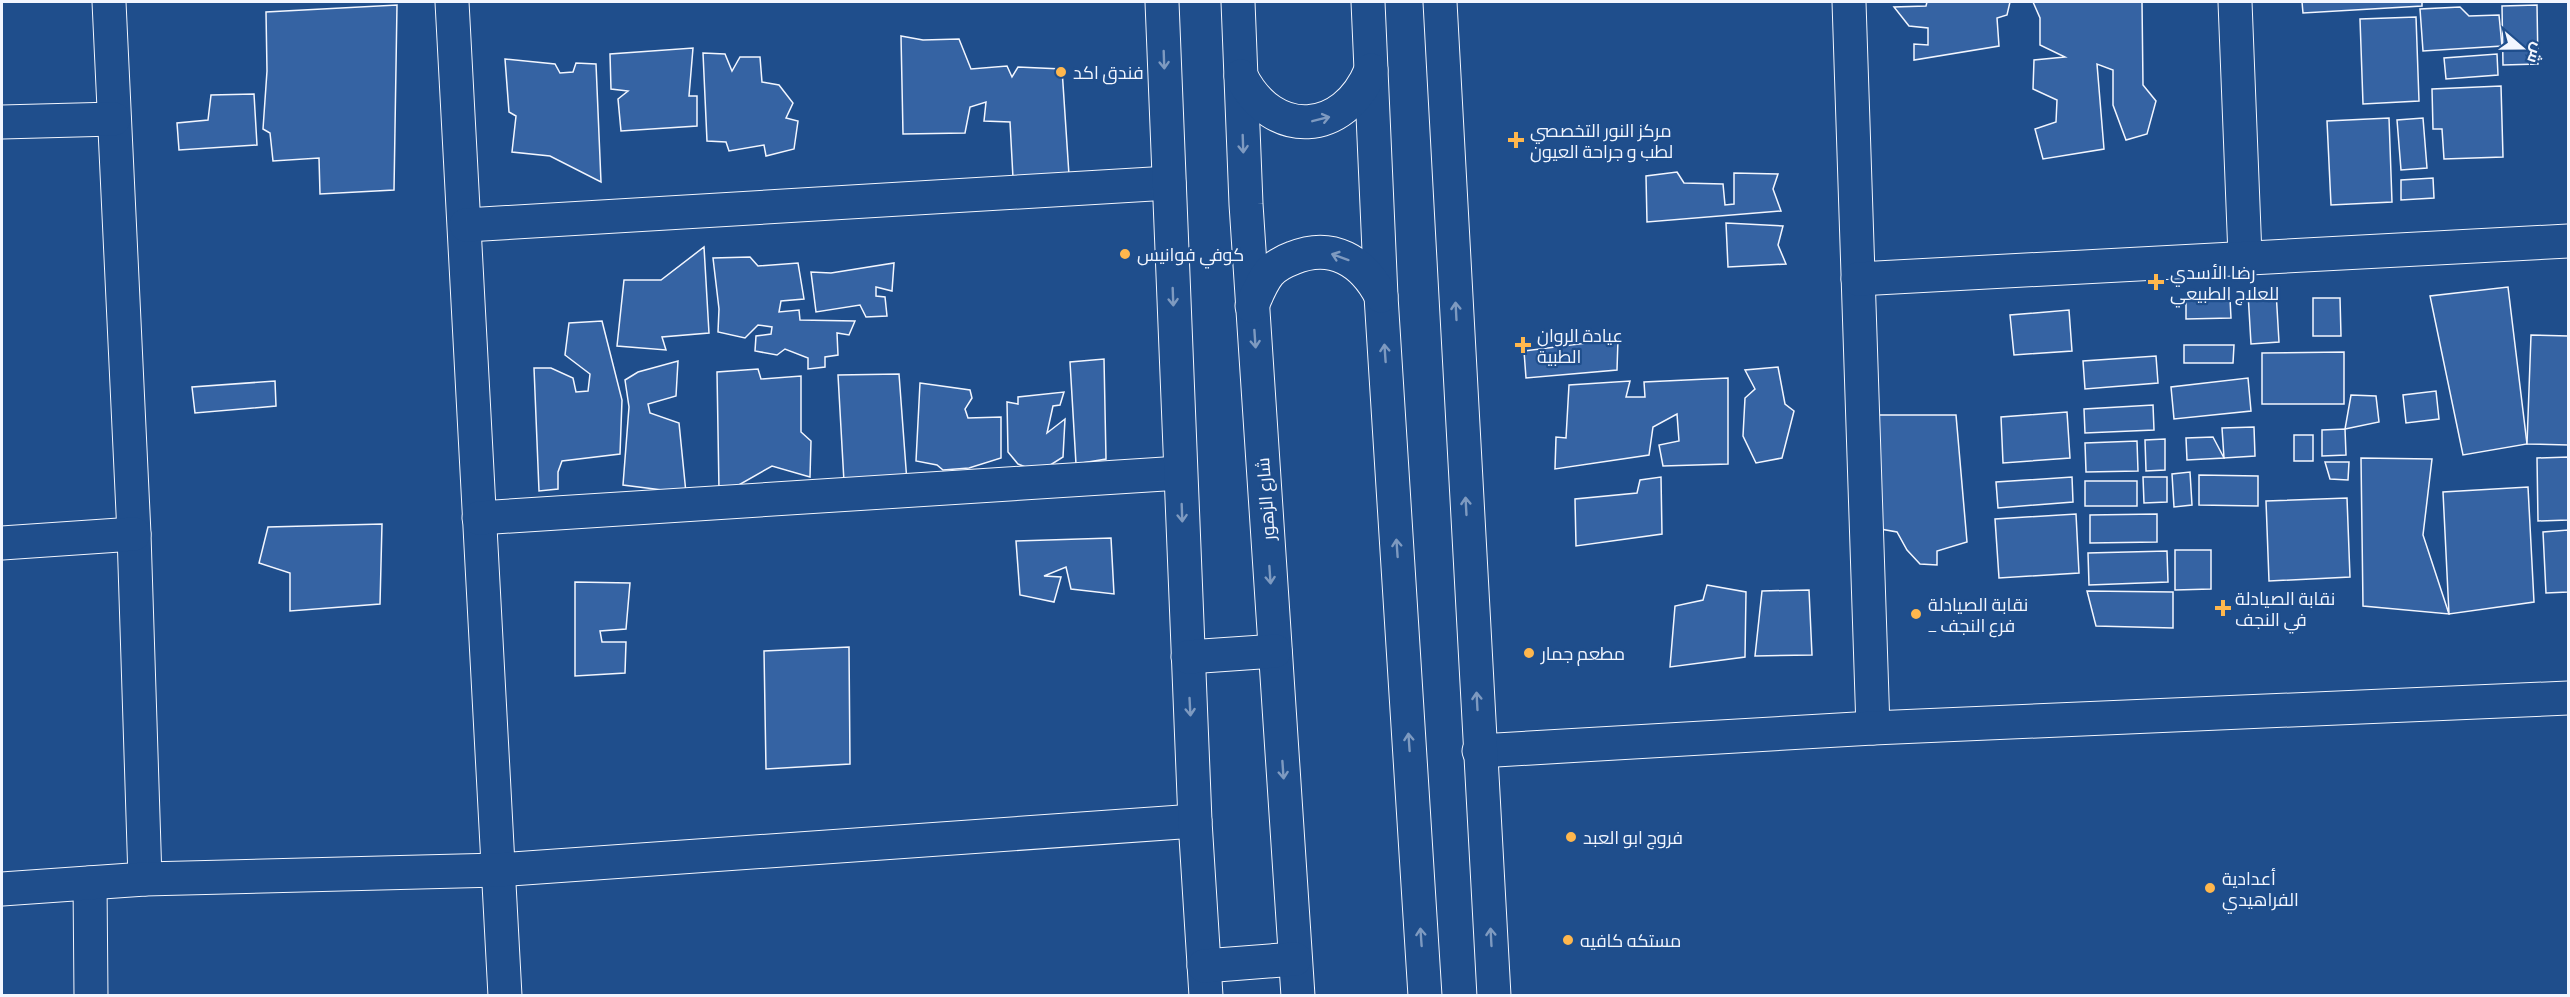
<svg xmlns="http://www.w3.org/2000/svg" width="2570" height="997" viewBox="0 0 2570 997" font-family="Barlow,Cairo,sans-serif">
  <style>
    .building { fill: #3563a3; stroke: #f2f6ff; stroke-width: 1.5 }
    .lines { fill: none; stroke-linecap: round; stroke-linejoin: round }
    .street-casing { stroke: #f2f6ff; stroke-width: 35 }
    .secondary-casing { stroke: #f2f6ff; stroke-width: 35 }
    .street { stroke: #1f4e8c; stroke-width: 33 }
    .secondary { stroke: #1f4e8c; stroke-width: 33 }
    .oneway { stroke: #7e9ac0 }
    .poi-dot { fill: #ffb74d; stroke: #1f4e8c; stroke-width: 2 }
    .labels { text-anchor: middle; dominant-baseline: central; stroke-width: 4.5; stroke-linejoin: round; paint-order: stroke }
    .poi-label { font-size: 18px; fill: #f2f6ff; stroke: #1f4e8c; text-anchor: start }
    .street-label { font-size: 18px; fill: #f2f6ff; stroke: #1f4e8c }
  </style>
  <rect width="100%" height="100%" fill="#1f4e8c"/>
  <g class="building">
    <path d="M1927 2H2010L2007 15 1997 18 1999 46 1914 60V44L1928 45V28L1909 26 1894 7 1926 6Z"/>
    <path d="M2033 2H2142L2143 85 2156 101 2147 134 2126 140 2113 105V70L2097 64 2104 149 2043 159 2035 129 2056 122 2057 100 2033 89 2034 60 2065 57 2040 45V18Z"/>
    <path d="M2302 2H2422V6L2303 13Z"/>
    <path d="M397 5 394 190 320 194 319 158 273 161 270 133 263 129 267 71 266 12Z"/>
    <path d="M2537 5 2538 64 2503 65 2502 6Z"/>
    <path d="M2460 7 2469 16 2499 15 2502 46 2423 51 2420 9Z"/>
    <path d="M2416 17 2419 101 2363 104 2360 19Z"/>
    <path d="M901 36 923 40 959 39 971 69 1007 66 1012 77 1018 67 1062 69 1069 175 1013 178 1010 122 984 121 986 102 970 107 965 133 903 134Z"/>
    <path d="M693 48 689 96H697V126L621 131 618 99 628 91 611 89 610 54Z"/>
    <path d="M703 53 725 54 732 71 740 57H760L762 82 779 85 793 103 786 118 798 121 794 149 766 156 764 145 729 151 726 142 707 141Z"/>
    <path d="M2497 54 2498 75 2446 79 2444 58Z"/>
    <path d="M505 59 555 64 560 73 573 72 576 63 596 64 601 182 550 156 512 152 516 116 509 112Z"/>
    <path d="M2501 86 2503 157 2444 159 2442 129H2433L2432 89Z"/>
    <path d="M254 94 257 145 179 150 177 123 208 120 211 95Z"/>
    <path d="M2389 118 2392 202 2331 205 2327 121Z"/>
    <path d="M2423 118 2427 168 2401 170 2397 120Z"/>
    <path d="M1677 172 1684 183 1723 184 1725 205 1734 204V173L1778 174 1773 189 1781 211 1647 222 1646 176Z"/>
    <path d="M2433 178 2434 198 2401 200V180Z"/>
    <path d="M1726 223 1783 226 1778 245 1786 264 1728 267Z"/>
    <path d="M704 247 709 333 662 337 666 350 617 346 624 280H661Z"/>
    <path d="M750 257 758 266 798 263 804 299 781 301 779 312 799 310 800 320 855 321 849 335 837 333 838 355 825 357V367L808 369V358L785 349 777 355 755 351 756 336 771 334 772 327 758 325 745 338 718 332 719 309 713 258Z"/>
    <path d="M894 263 892 291 876 287V296L885 297 887 316 866 317 860 305 816 312 811 272 831 273Z"/>
    <path d="M2508 287 2527 444 2463 455 2430 296Z"/>
    <path d="M2276 291 2279 342 2251 344 2248 293Z"/>
    <path d="M2313 298H2340L2341 336H2313Z"/>
    <path d="M2230 299 2231 318 2186 319V300Z"/>
    <path d="M2069 310 2072 351 2014 355 2010 315Z"/>
    <path d="M602 321 622 400 620 454 562 461 558 472V489L539 491 534 368H551L573 378 576 392 588 391 590 374 565 355 569 323Z"/>
    <path d="M2531 335 2568 336V445L2527 444Z"/>
    <path d="M1618 339 1617 370 1526 378 1524 351Z"/>
    <path d="M2184 345H2234L2233 363H2184Z"/>
    <path d="M2344 352V404H2262V353Z"/>
    <path d="M2156 356 2158 383 2085 389 2083 361Z"/>
    <path d="M1104 359 1106 459 1076 464 1070 362Z"/>
    <path d="M678 361 676 396 648 404 650 413 679 423 686 493 623 485 629 407 625 380 638 372Z"/>
    <path d="M1778 367 1785 404 1794 411 1782 458 1756 463 1743 436 1745 398 1755 389 1745 370Z"/>
    <path d="M758 369 761 379 801 376V432L811 441 810 477 772 466 737 486 719 490 717 372Z"/>
    <path d="M899 374 907 482H844L838 375Z"/>
    <path d="M1728 378V464L1663 466 1659 445 1679 441 1677 414 1653 427 1649 455 1555 469 1556 437 1566 438 1569 385 1630 381 1626 397H1645L1644 382Z"/>
    <path d="M2248 378 2251 411 2174 419 2171 387Z"/>
    <path d="M275 381 276 406 195 413 192 387Z"/>
    <path d="M920 383 970 390 972 398 965 409 968 418 1001 417V458L969 468 943 470 937 465 916 461Z"/>
    <path d="M2436 391 2439 419 2406 423 2403 395Z"/>
    <path d="M1064 392 1060 405 1053 406 1047 433 1065 419 1063 457 1044 469 1028 468 1018 464 1008 452 1007 402 1018 404V397Z"/>
    <path d="M2351 395 2376 396 2379 422 2345 429Z"/>
    <path d="M2153 405 2154 430 2085 433 2084 409Z"/>
    <path d="M2067 412 2070 458 2003 463 2001 417Z"/>
    <path d="M1873 415H1956L1967 542 1937 551V565L1920 564 1907 550 1897 532 1875 528Z"/>
    <path d="M2254 427 2255 456 2224 458 2222 428Z"/>
    <path d="M2345 429 2346 455 2322 456V430Z"/>
    <rect x="2294" y="435" width="19" height="26"/>
    <path d="M2213 437 2224 458 2187 460 2186 438Z"/>
    <path d="M2165 439V470L2146 471 2145 440Z"/>
    <path d="M2137 441 2138 471 2086 472 2085 443Z"/>
    <path d="M2568 457V520L2538 521 2537 458Z"/>
    <path d="M2361 458 2432 459 2423 535 2449 614 2363 606Z"/>
    <path d="M2325 462H2349L2348 480 2330 479Z"/>
    <path d="M2190 472 2192 505 2174 507 2172 474Z"/>
    <path d="M2199 475 2258 476V506L2199 505Z"/>
    <path d="M1661 477 1662 534 1576 546 1575 499 1637 493 1640 480Z"/>
    <path d="M2072 477 2073 502 1998 508 1996 482Z"/>
    <path d="M2143 477H2167V502L2144 503Z"/>
    <rect x="2085" y="481" width="52" height="25"/>
    <path d="M2528 487 2534 602 2449 614 2443 492Z"/>
    <path d="M2347 498 2350 577 2269 581 2266 501Z"/>
    <path d="M2076 514 2079 573 1999 578 1995 519Z"/>
    <path d="M2157 514V542L2090 543V515Z"/>
    <path d="M382 524 380 604 290 611V573L259 563 268 527Z"/>
    <path d="M2568 530V592L2546 593 2543 532Z"/>
    <path d="M1111 538 1114 594 1071 589 1066 567 1044 576 1061 577 1054 602 1020 595 1016 541Z"/>
    <path d="M2175 550H2211V589L2175 590Z"/>
    <path d="M2167 551 2168 582 2089 585 2088 553Z"/>
    <path d="M575 582 630 583 626 629 600 631 602 642H626L625 673 575 676Z"/>
    <path d="M1707 585 1746 592 1745 657 1670 667 1675 606 1703 600Z"/>
    <path d="M1809 590 1812 655 1755 656 1762 591Z"/>
    <path d="M2087 591 2173 592V628L2096 626Z"/>
    <path d="M849 647 850 764 766 769 764 651Z"/>
  </g>
  <g class="lines">
    <g class="street-casing">
      <g id="street">
        <path d="M109 2 134 534 145 879"/>
        <path d="M452 2 505 996"/>
        <path d="M1849 2 1873 728"/>
        <path d="M2235 2 2245 256"/>
        <path d="M2 122 114 119"/>
        <path d="M466 225 1169 183"/>
        <path d="M1858 279 2568 241"/>
        <path d="M479 518 1180 473"/>
        <path d="M2 543 134 534"/>
        <path d="M1479 751 1873 728 2568 698"/>
        <path d="M90 883 91 996"/>
        <path d="M2 889 145 879 498 870 1195 821"/>
      </g>
    </g>
    <g class="secondary-casing">
      <g id="secondary">
        <path d="M1162 2 1195 821 1206 996"/>
        <path d="M1238 2 1246 204 1298 996"/>
        <path d="M1368 2 1381 296 1425 996"/>
        <path d="M1440 2 1494 996"/>
        <path d="M1241 76C1273 140 1344 136 1371 70"/>
        <path d="M1252 306C1257 294 1261 283 1269 273 1275 266 1285 261 1293 258 1332 242 1363 261 1381 296"/>
        <path d="M1188 657 1275 651"/>
        <path d="M1204 966 1295 959"/>
      </g>
    </g>
    <use href="#street" class="street"/>
    <use href="#secondary" class="secondary"/>
  </g>
  <defs><path id="oneway-shaft" d="M-6 0H5M1.5-3L5.5 0L1.5 3" fill="none" stroke-width="1.6" stroke-linecap="round" stroke-linejoin="round" transform="scale(1.5)"/></defs>
  <g class="oneway">
    <use href="#oneway-shaft" transform="translate(1164 60) rotate(88)"/>
    <use href="#oneway-shaft" transform="translate(1321 119) rotate(-14)"/>
    <use href="#oneway-shaft" transform="translate(1243 144) rotate(88)"/>
    <use href="#oneway-shaft" transform="translate(1340 257) rotate(-160)"/>
    <use href="#oneway-shaft" transform="translate(1173 297) rotate(88)"/>
    <use href="#oneway-shaft" transform="translate(1456 311) rotate(-93)"/>
    <use href="#oneway-shaft" transform="translate(1255 339) rotate(86)"/>
    <use href="#oneway-shaft" transform="translate(1385 353) rotate(-94)"/>
    <use href="#oneway-shaft" transform="translate(1466 506) rotate(-93)"/>
    <use href="#oneway-shaft" transform="translate(1182 513) rotate(88)"/>
    <use href="#oneway-shaft" transform="translate(1397 548) rotate(-94)"/>
    <use href="#oneway-shaft" transform="translate(1270 575) rotate(86)"/>
    <use href="#oneway-shaft" transform="translate(1477 701) rotate(-93)"/>
    <use href="#oneway-shaft" transform="translate(1190 707) rotate(87)"/>
    <use href="#oneway-shaft" transform="translate(1409 742) rotate(-94)"/>
    <use href="#oneway-shaft" transform="translate(1283 770) rotate(86)"/>
    <use href="#oneway-shaft" transform="translate(1421 937) rotate(-94)"/>
    <use href="#oneway-shaft" transform="translate(1491 937) rotate(-93)"/>
  </g>
  <g class="poi-dot">
    <circle cx="1061" cy="72" r="6"/>
    <path d="M1513 131h6v6h6v6h-6v6h-6v-6h-6v-6h6z"/>
    <circle cx="1125" cy="254" r="6"/>
    <path d="M2153 273h6v6h6v6h-6v6h-6v-6h-6v-6h6z"/>
    <path d="M1520 336h6v6h6v6h-6v6h-6v-6h-6v-6h6z"/>
    <path d="M2220 599h6v6h6v6h-6v6h-6v-6h-6v-6h6z"/>
    <circle cx="1916" cy="614" r="6"/>
    <circle cx="1529" cy="653" r="6"/>
    <circle cx="1571" cy="837" r="6"/>
    <circle cx="2210" cy="888" r="6"/>
    <circle cx="1568" cy="940" r="6"/>
  </g>
  <g class="labels">
    <g class="poi-label">
      <text x="1073" y="72">فندق اكد</text>
      <text x="1530" y="130">مركز النور التخصصي<tspan x="1530" dy="21">لطب و جراحة العيون</tspan></text>
      <text x="1137" y="254">كوفي فوانيس</text>
      <text x="2170" y="272">رضا الأسدي<tspan x="2170" dy="21">للعلاج الطبيعي</tspan></text>
      <text x="1537" y="335">عيادة الروان<tspan x="1537" dy="21">الطبية</tspan></text>
      <text x="2235" y="598">نقابة الصيادلة<tspan x="2235" dy="21">في النجف</tspan></text>
      <text x="1928" y="604">نقابة الصيادلة<tspan x="1928" dy="21">_ فرع النجف</tspan></text>
      <text x="1541" y="653">مطعم جمار</text>
      <text x="1583" y="837">فروج ابو العبد</text>
      <text x="2222" y="878">أعدادية<tspan x="2222" dy="21">الفراهيدي</tspan></text>
      <text x="1580" y="940">مستكه كافيه</text>
    </g>
    <g class="street-label">
      <text transform="translate(1265 499) rotate(-94)">شارع الزهور</text>
    </g>
  </g>
  <rect width="2570" height="997" fill="none" stroke="#f2f6ff" stroke-width="6"/>
  <g transform="translate(2522 48) rotate(110)" stroke="#1f4e8c" stroke-width="4.5" paint-order="stroke">
  <path d="M0-4.5L10 22L0 15L-10 22Z" fill="#f2f6ff"/>
  <text y="-9" font-size="16" font-weight="bold" text-anchor="middle" fill="#f2f6ff">ش</text>
  </g>
</svg>
